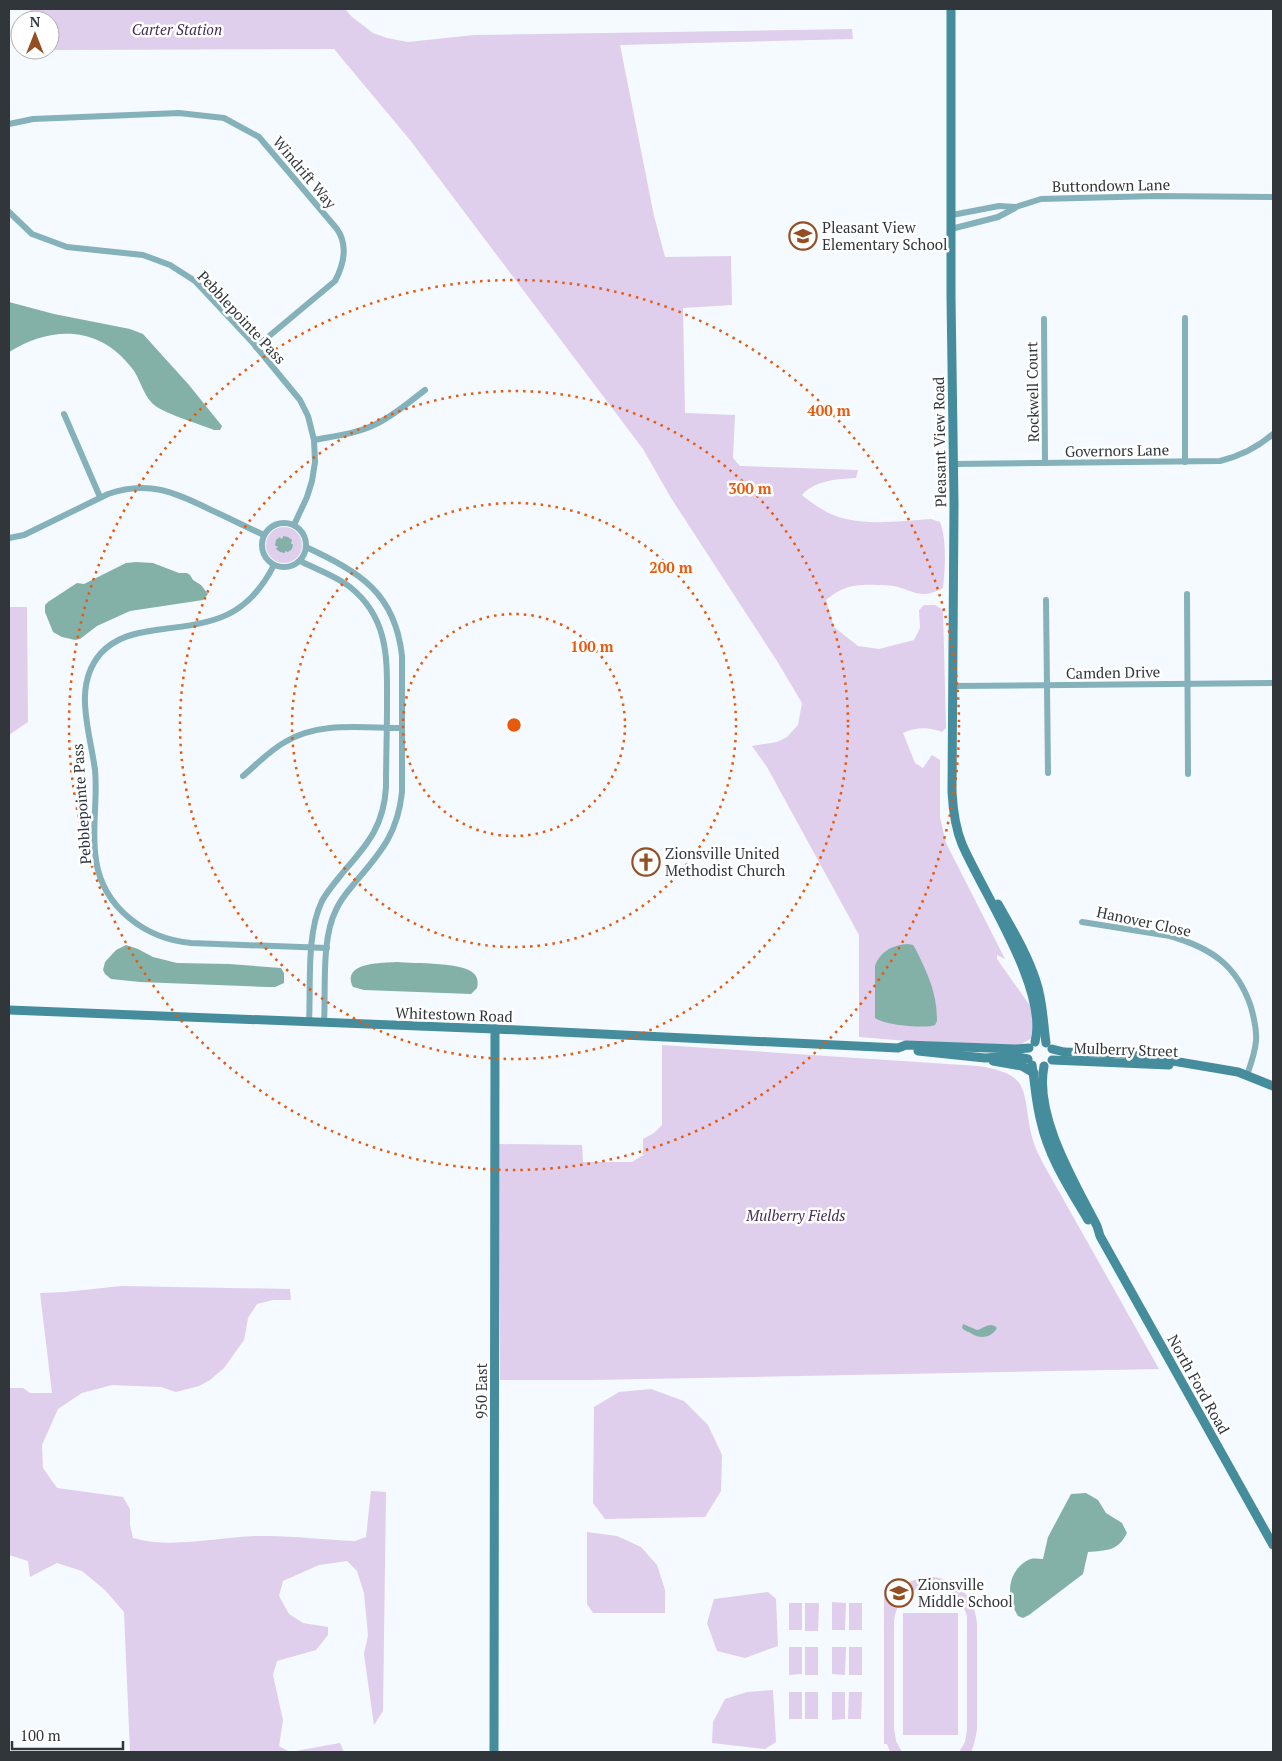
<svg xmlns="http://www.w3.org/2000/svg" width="1282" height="1761" viewBox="0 0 1282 1761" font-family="'PT Serif',serif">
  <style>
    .green { fill: #e0ceed }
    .water { fill: #84b1a7 }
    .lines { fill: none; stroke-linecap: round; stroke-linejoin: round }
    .street { stroke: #84b1ba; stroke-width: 6 }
    .secondary { stroke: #458d9c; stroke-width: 9 }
    .ring { fill: none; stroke: #e8590c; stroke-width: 2.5; stroke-dasharray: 2.5 5 }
    .labels { text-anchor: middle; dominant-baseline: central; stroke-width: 5; stroke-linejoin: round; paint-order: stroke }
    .park-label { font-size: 15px; font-style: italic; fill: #482d59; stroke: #fff }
    .street-label { font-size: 15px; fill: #31363b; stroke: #fff }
    .poi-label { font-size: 15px; fill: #31363b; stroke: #fff; text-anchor: start }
    .centre { fill: #e8590c; stroke: #fff; stroke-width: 2.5 }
    .ring-label { font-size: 15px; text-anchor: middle; font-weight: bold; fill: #e8590c; stroke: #fff; stroke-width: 5; stroke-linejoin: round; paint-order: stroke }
  </style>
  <rect width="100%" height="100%" fill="#f4faff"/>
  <g class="green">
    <path d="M30 9H345L352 17 373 33 387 38 408 42 474 35 852 29 853 39 620 45 654 216 665 257 731 256 732 305 683 308 685 413 735 415 733 458 740 466 858 470 856 478C838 479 815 480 802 495 814 505 830 516 846 519 873 525 903 521 931 519L940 522C947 539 945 570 943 588 921 600 915 591 894 586 889 585 883 585 878 585 856 584 844 585 826 600L834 627 858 646 879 649 914 640 920 628 919 610 924 605H935L943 610 946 728 942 732C928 727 917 727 903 733L915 763 923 768 932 755 940 760V817L946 843 1005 959 997 955V959L1031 1007 1034 1027 1032 1038 1020 1045 908 1041 859 1037V935L767 767 752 746 777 742 787 737 798 725 802 703 777 661 671 498 643 449 410 140 334 49 50 50V20H30Z"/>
    <circle cx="284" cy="545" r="18"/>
    <path d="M9 607H27L28 722 9 735Z"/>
    <path d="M662 1045 978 1066C1031 1074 1022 1089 1031 1133 1033 1144 1039 1155 1044 1165L1159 1369 592 1380H500L498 1144 582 1145 583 1162H632L643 1155V1139L654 1133 662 1125Z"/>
    <path d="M121 1286 290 1289 291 1300H273L257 1304 248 1318 244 1340 224 1368 210 1380 199 1386 176 1392 161 1387 112 1385 82 1393 58 1409 42 1445 43 1468 57 1488 123 1497 130 1509V1525L133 1538C175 1550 223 1535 267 1536 296 1536 325 1540 355 1541L366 1537 371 1491 386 1492 383 1711 374 1725 364 1654 368 1635 364 1593 357 1571 347 1561 319 1565 283 1581 279 1596 289 1614 303 1623 328 1627V1635L316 1650 277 1661 273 1675 283 1720 279 1746 290 1752 340 1743 344 1752H130L124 1612 105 1590 82 1571 57 1563 30 1577 28 1561 9 1555V1388H23L30 1393H52L40 1293 65 1292Z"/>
    <path d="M651 1389 684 1401 708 1425 722 1455 721 1491 705 1517 605 1519 593 1503 594 1407 619 1392Z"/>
    <path d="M587 1532 617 1536 641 1547 657 1565 665 1590V1613H593L587 1604Z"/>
    <path d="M923 1577C952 1575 974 1593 977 1623V1730L974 1744 971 1752H959L965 1742 967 1730V1616C955 1573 897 1578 894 1623V1728L896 1741 902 1752H890L887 1744H884V1590H893L894 1595 909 1582Z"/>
    <path d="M768 1592 776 1599 778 1646 745 1658 717 1651 707 1623 714 1599Z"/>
    <path d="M832 1602 846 1603 845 1630H832Z"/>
    <rect x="789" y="1603" width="13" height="27"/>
    <path d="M805 1603H819L818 1631H805Z"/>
    <rect x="849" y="1603" width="13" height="27"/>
    <rect x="903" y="1613" width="55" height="122"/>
    <path d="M789 1647H802V1674L789 1675Z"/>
    <rect x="805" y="1647" width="13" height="28"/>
    <path d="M832 1647H846L845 1675 832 1674Z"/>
    <rect x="849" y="1647" width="13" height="28"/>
    <path d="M773 1690 776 1742 765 1749 712 1743 713 1722 725 1699 747 1692Z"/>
    <rect x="789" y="1692" width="13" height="27"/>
    <rect x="805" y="1692" width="13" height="27"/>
    <path d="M832 1692H845V1719L832 1720Z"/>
    <path d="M849 1692H862L861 1719H848Z"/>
  </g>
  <g class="water">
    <path d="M9 302 54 314 130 329 143 334 189 385 222 426 220 430H214C200 424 161 413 152 403 142 393 140 377 131 367 98 325 51 326 9 352Z"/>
    <path d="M283 536 288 537 292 540 291 544H293L292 549 288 552 285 551V553L280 552 276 549 278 546H275L276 540 280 537 281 539 283 538Z"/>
    <path d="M136 562 153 563 179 573H187L190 575 193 580 201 585 208 594 203 600 130 611 97 626 80 639 75 640 62 637 53 632 45 612V605L48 602 77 583 84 584 126 563Z"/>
    <path d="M908 944 913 945 915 948C928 974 937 993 937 1021L935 1025 932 1026C919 1028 885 1025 875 1018V966C880 951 893 945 908 944Z"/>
    <path d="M126 945 138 949 153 957 177 963 229 964 281 968 284 973V983L275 987H268L140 982 111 979 105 974 103 970 105 962 116 950Z"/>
    <path d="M397 962C413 964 468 961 476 976 478 980 478 984 477 988L471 994 364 990 353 987C341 962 382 963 397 962Z"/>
    <path d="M963 1324 977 1330C985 1328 990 1321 997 1328 991 1338 981 1339 972 1334 968 1331 966 1332 962 1328Z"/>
    <path d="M1086 1493 1098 1500 1106 1513 1122 1523 1127 1533C1117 1552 1107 1550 1088 1552L1083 1574 1029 1615 1023 1618 1018 1616C1009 1601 1006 1583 1018 1568 1021 1565 1026 1560 1031 1559 1034 1558 1039 1559 1043 1559L1048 1537 1071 1494Z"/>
  </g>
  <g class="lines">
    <g class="street">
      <path d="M9 124 33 119 179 113 224 118 259 137 337 229C348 245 344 264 335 281L256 347"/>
      <path d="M9 212 32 234 67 247 143 255 170 265 195 281 253 343 300 400 308 416 314 440 315 462 312 481 307 497 294 525"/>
      <path d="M952 215 999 206 1016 207 1041 199 1155 196 1273 197"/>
      <path d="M951 229 998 217 1015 208"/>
      <path d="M1185 318V462"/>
      <path d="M1044 319 1045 463"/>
      <path d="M64 414 100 497"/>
      <path d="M314 440C334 436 355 434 374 425 392 417 409 402 425 390"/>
      <path d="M954 464 1220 461C1240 456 1257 448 1273 434"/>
      <circle cx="284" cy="545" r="22"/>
      <path d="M9 538 24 535 108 494C148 480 175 492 211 510 229 518 246 527 264 535"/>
      <path d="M306 547C359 572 395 592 402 656V792C398 831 383 850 358 879 350 889 341 898 336 910 321 939 326 990 324 1023"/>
      <path d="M300 561C316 569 336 576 350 587 390 619 387 661 387 706 387 733 386 760 386 787 384 824 369 843 345 870 337 880 328 890 322 901 306 934 311 985 309 1022"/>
      <path d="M274 565C246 620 212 623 156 630 135 633 116 637 101 653 72 686 90 731 95 770 98 800 91 830 96 860 103 908 146 939 191 943L327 948"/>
      <path d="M1187 594 1188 774"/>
      <path d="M1046 600 1048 773"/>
      <path d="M953 686 1273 683"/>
      <path d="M243 776C257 764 269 751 285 742 319 721 363 728 402 728"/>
      <path d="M1082 922 1170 936C1211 948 1237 965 1251 1007 1254 1018 1257 1030 1256 1041 1255 1053 1251 1064 1247 1075"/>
    </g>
    <g class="secondary">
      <path d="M951 9V297L954 503 952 792C953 810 955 827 962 844 983 893 1049 990 1035 1042"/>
      <path d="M998 904C1012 929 1027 953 1036 981 1043 1001 1043 1022 1046 1043"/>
      <path d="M9 1010 495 1029 898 1048 906 1045 1016 1049 1029 1048"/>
      <path d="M1052 1049 1064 1052 1124 1054 1167 1060 1238 1072 1273 1086"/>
      <path d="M918 1051 985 1058 1013 1056 1028 1059"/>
      <path d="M1052 1060 1169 1065"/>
      <path d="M993 1061 1022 1066 1034 1073"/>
      <path d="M1032 1065C1035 1084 1036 1104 1041 1122 1049 1158 1070 1189 1088 1220"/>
      <path d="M1044 1066C1034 1116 1075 1183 1097 1226L1100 1236 1273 1545"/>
      <path d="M494 1752 495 1029"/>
    </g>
  </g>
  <g class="ring">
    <circle cx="514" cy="725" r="111"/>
    <circle cx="514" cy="725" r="222"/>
    <circle cx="514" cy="725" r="334"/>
    <circle cx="514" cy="725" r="445"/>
  </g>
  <defs>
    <g id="school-ring" transform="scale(1.4375)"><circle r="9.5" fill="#fff" stroke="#934e23" stroke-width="1.5"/><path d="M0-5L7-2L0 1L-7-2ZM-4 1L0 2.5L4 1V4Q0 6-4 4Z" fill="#934e23"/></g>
    <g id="church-ring" transform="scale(1.4375)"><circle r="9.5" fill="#fff" stroke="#934e23" stroke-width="1.5"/><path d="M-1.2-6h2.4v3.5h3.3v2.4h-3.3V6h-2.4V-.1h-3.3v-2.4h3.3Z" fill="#934e23"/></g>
  </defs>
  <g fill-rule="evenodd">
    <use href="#school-ring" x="803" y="236"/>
    <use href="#church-ring" x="646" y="862"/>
    <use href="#school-ring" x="899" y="1593"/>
  </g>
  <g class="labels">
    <g class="park-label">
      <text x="177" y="29">Carter Station</text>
      <text x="796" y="1215">Mulberry Fields</text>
    </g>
    <g class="street-label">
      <text transform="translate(305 172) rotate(50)">Windrift Way</text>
      <text transform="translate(1111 185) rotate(-1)">Buttondown Lane</text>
      <text transform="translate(242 317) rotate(47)">Pebblepointe Pass</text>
      <text transform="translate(1032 392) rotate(-91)">Rockwell Court</text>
      <text transform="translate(939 442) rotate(-91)">Pleasant View Road</text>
      <text transform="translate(1117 450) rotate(-1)">Governors Lane</text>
      <text transform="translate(1113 672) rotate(-1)">Camden Drive</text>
      <text transform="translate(81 804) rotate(-94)">Pebblepointe Pass</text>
      <text transform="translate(1144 921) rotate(12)">Hanover Close</text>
      <text transform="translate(454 1014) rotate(2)">Whitestown Road</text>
      <text transform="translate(1126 1049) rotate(2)">Mulberry Street</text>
      <text transform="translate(1199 1384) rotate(61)">North Ford Road</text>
      <text transform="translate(481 1391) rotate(-90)">950 East</text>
    </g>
    <g class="poi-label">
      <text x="822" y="227">Pleasant View<tspan x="822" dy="17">Elementary School</tspan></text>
      <text x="665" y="853">Zionsville United<tspan x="665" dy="17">Methodist Church</tspan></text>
      <text x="918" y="1584">Zionsville<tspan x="918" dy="17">Middle School</tspan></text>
    </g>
  </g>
  <circle cx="514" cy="725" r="8" class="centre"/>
  <g class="ring-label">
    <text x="829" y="416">400 m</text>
    <text x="750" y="494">300 m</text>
    <text x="671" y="573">200 m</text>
    <text x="592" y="652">100 m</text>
  </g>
  <rect width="1282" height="1761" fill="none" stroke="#31363b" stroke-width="20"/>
  <g transform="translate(35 35)"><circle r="24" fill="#ffffff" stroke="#adafb1"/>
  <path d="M0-4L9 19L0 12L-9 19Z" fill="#934e23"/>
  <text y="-8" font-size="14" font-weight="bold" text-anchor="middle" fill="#31363b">N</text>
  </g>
  <path d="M12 1741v8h111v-8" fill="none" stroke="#31363b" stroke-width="2.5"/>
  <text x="20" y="1741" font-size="15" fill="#31363b" stroke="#ffffff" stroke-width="4" paint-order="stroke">100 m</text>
</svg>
